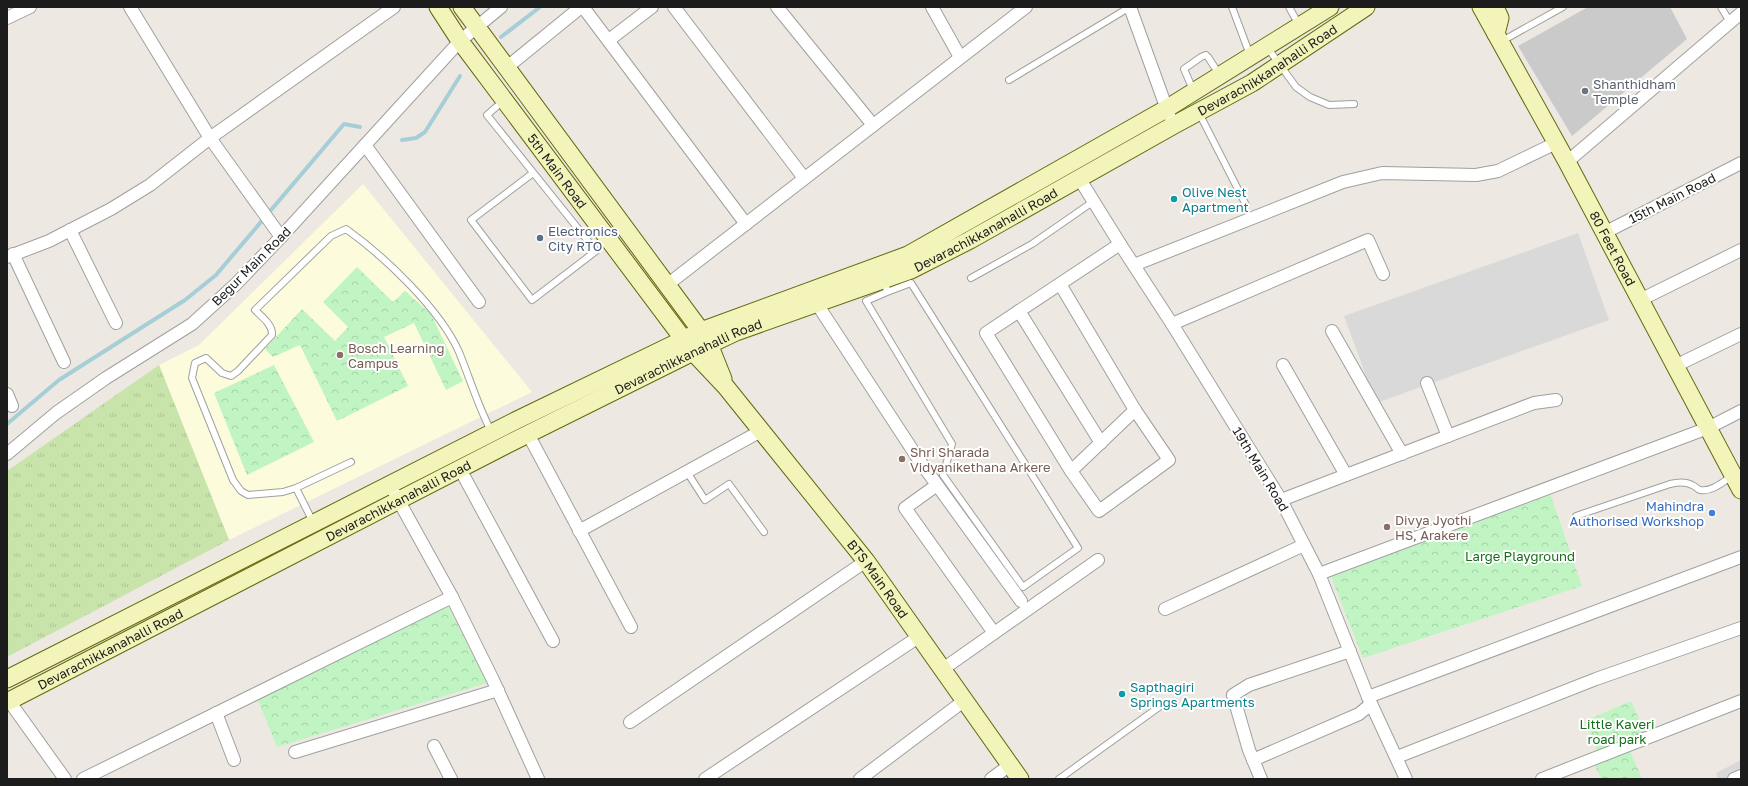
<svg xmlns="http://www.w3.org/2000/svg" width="1748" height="786" viewBox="0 0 1748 786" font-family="'Golos Text',sans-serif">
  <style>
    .residential { fill: #dad9d9 }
    .education { fill: #fcfbdc }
    .religious { fill: #cacaca }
    .grass { fill: url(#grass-tufts) }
    .park { fill: url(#park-crowns) }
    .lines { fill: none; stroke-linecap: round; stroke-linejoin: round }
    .stream { stroke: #a6ced7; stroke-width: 4 }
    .lane-casing { stroke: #a0a0a0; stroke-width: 8 }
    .street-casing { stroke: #a0a0a0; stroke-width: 14 }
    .secondary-casing { stroke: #63690d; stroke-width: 19 }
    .lane { stroke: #fff; stroke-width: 6 }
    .street { stroke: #fff; stroke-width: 12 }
    .secondary { stroke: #f3f4b9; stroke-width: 17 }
    .worship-dot { fill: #6b7280; stroke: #fff; stroke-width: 1.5 }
    .culture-dot { fill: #0f9aa8; stroke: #fff; stroke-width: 1.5 }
    .service-dot { fill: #5c6f8a; stroke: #fff; stroke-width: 1.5 }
    .education-dot { fill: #8d6e63; stroke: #fff; stroke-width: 1.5 }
    .shop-dot { fill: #3f7fe0; stroke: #fff; stroke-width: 1.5 }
    .labels { text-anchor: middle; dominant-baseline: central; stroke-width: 4; stroke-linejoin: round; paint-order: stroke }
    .street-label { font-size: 13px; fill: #1c1c1c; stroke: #fff }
    .worship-label { font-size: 13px; fill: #5b616d; stroke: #fff; text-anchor: start }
    .culture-label { font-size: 13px; fill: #0d838f; stroke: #fff; text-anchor: start }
    .service-label { font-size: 13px; fill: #4e5e75; stroke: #fff; text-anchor: start }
    .education-label { font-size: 13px; fill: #785e54; stroke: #fff; text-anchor: start }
    .shop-label { font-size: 13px; fill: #366cbe; stroke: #fff; text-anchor: end }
    .park-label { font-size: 13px; fill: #137117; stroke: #fff }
  </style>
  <defs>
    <pattern id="grass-tufts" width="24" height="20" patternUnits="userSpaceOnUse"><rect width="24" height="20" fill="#c9e4ab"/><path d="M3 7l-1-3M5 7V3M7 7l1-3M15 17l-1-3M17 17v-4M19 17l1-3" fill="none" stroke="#acc393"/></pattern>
    <pattern id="park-crowns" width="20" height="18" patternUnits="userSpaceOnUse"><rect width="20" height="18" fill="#c1f4c3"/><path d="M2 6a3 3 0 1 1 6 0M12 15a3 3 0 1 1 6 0" fill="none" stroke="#a5d1a7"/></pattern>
  </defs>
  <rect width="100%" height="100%" fill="#ede9e2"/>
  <g class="residential">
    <path d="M1578 233 1609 320 1376 403 1344 316Z"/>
    <path d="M1741 760V779H1718L1716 773Z"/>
  </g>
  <path class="education" d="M363 184 532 392 229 540 159 365 199 345Z"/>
  <path class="religious" d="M1588 7H1670L1687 39 1572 136 1518 46Z"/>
  <path class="grass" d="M159 365 229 540 7 657V471Z"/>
  <g class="park">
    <path d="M357 267 393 302 405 291 431 314 463 381 446 390 414 323 384 337 408 386 337 421 300 345 273 357 265 349 302 309 335 341 348 327 323 302Z"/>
    <path d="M274 365 314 442 247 475 214 393Z"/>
    <path d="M1550 493 1582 586 1363 658 1331 577Z"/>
    <path d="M445 600 487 683 277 747 257 698Z"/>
    <path d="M1631 701 1649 743 1630 751 1642 779H1601L1591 756 1598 753 1585 721Z"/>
  </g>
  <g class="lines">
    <g class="stream">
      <path d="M501 37 540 7"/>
      <path d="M402 140 416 138 425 132 460 76"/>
      <path d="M7 424 59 380 185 300 216 275 344 124 360 127"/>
    </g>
    <g class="lane-casing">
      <g id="lane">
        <path d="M1232 7 1250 55"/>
        <path d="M1289 7 1299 25"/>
        <path d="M1721 7 1730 22"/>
        <path d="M1502 41 1563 7"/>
        <path d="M1267 47 1296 87 1310 97 1329 105 1354 104"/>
        <path d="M1009 80 1130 7"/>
        <path d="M1193 90 1184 69 1201 57 1206 55 1208 57 1219 74"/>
        <path d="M503 101 487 115 596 251 532 300 471 220 533 173"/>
        <path d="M1199 113 1246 205"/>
        <path d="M971 278 1032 244 1094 201"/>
        <path d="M885 280 887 292 911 283 1078 548 1023 587 943 475 952 444 866 301 887 292"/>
        <path d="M351 462 296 488 283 492 248 495 241 491 233 480 192 378 195 363 206 358 222 373 231 376 238 371 272 335C273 325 262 317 255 310L331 236 346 229C384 256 440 309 459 352 470 379 478 406 491 431"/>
        <path d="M687 472 705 500 729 484 764 532"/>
        <path d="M296 488 313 522"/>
        <path d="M1576 516 1670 484C1678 482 1685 481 1692 485 1695 486 1697 489 1700 490 1712 492 1723 482 1732 476"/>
        <path d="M1059 779 1159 707"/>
      </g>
    </g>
    <g class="street-casing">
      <g id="street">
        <path d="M130 7 210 138 281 237"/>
        <path d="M583 7 746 224"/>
        <path d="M674 7 804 178"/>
        <path d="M777 7 873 125"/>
        <path d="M932 7 960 57"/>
        <path d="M1130 7 1169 115"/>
        <path d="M7 18 30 7"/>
        <path d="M609 40 652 7"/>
        <path d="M506 68 581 7"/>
        <path d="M365 145 479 302"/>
        <path d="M1567 162 1741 13"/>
        <path d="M1079 178 1120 244 1172 324 1281 500 1319 574 1368 697 1406 779"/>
        <path d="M70 230 116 323"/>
        <path d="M1604 233 1741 163"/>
        <path d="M13 254 64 362"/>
        <path d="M7 257 49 241 111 209 150 185 210 138 394 7"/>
        <path d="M1134 265 1343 182 1382 173 1476 175 1498 171 1556 143"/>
        <path d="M1060 284 1135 410 1169 460 1099 511 1071 471 986 333 1120 244"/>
        <path d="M667 285 1026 7"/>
        <path d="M1640 300 1741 250"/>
        <path d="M817 304 919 460 1021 601"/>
        <path d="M1019 311 1101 443"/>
        <path d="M1172 324 1368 240 1383 274"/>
        <path d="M1332 331 1402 454"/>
        <path d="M1283 365 1346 475"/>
        <path d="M1675 366 1741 334"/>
        <path d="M1427 383 1448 436"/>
        <path d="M7 394 12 406"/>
        <path d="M528 434 631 627"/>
        <path d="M7 454 56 413 106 378 192 324 235 285 281 237 460 41 501 7"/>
        <path d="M460 469 553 641"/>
        <path d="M1071 471 1135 410"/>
        <path d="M937 485 905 508 994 633"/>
        <path d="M395 494 452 597 493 680 538 779"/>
        <path d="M1281 500 1534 403 1556 400"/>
        <path d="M579 531 761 431"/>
        <path d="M1319 574 1708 428 1741 411"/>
        <path d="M1165 609 1304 545"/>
        <path d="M943 669 1098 560"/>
        <path d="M1368 697 1741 557"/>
        <path d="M7 698 65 779"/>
        <path d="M216 713 234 760"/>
        <path d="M630 722 866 561"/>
        <path d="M434 746 451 779"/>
        <path d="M295 752 498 690"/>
        <path d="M1397 757 1596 679 1741 628"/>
        <path d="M1253 760 1359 714 1371 704"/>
        <path d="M83 779 452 597"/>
        <path d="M705 779 920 636"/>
        <path d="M860 779 965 700"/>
        <path d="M991 779 1010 765"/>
        <path d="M1261 779 1249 750 1233 695 1249 685 1350 651"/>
        <path d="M1542 779 1741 701"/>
        <path d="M1734 779 1741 776"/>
      </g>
    </g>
    <g class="secondary-casing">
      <g id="secondary">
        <path id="s1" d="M438 7 460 41 693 352 726 387 866 561 1020 779"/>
        <path d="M462 7 701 331 709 344 723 379"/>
        <path id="s2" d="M1481 7 1567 162 1741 490"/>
        <path d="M1495 7 1500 18 1496 34"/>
        <path d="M7 679 517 420 701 331 908 255 1166 109 1330 7"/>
        <path id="s3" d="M7 702 506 445 685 356 736 332 911 270 970 240 1174 125 1252 83 1366 7"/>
      </g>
    </g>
    <use href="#lane" class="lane"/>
    <use href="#street" class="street"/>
    <use href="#secondary" class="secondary"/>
  </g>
  <circle class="worship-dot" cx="1585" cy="91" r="4"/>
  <g class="culture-dot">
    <circle cx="1174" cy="199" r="4"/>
    <circle cx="1122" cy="694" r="4"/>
  </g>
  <circle class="service-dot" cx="540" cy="238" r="4"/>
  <g class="education-dot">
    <circle cx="340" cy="355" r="4"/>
    <circle cx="902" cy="459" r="4"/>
    <circle cx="1387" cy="527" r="4"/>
  </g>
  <circle class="shop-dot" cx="1712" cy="513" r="4"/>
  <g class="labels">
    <g class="street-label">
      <text stroke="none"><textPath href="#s3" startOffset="1412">Devarachikkanahalli Road</textPath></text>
      <text stroke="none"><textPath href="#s1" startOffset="203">5th Main Road</textPath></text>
      <text transform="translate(1672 198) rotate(-27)">15th Main Road</text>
      <text stroke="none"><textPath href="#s3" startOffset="1088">Devarachikkanahalli Road</textPath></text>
      <text stroke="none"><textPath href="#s2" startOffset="275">80 Feet Road</textPath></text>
      <text transform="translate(251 266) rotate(-45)">Begur Main Road</text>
      <text stroke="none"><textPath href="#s3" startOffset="764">Devarachikkanahalli Road</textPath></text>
      <text transform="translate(1261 469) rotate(59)">19th Main Road</text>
      <text stroke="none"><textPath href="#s3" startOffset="440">Devarachikkanahalli Road</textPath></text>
      <text stroke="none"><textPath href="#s1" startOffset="722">BTS Main Road</textPath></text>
      <text stroke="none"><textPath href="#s3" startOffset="116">Devarachikkanahalli Road</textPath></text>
    </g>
    <g class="worship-label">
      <text x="1593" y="84">Shanthidham<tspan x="1593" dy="15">Temple</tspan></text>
    </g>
    <g class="culture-label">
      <text x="1182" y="192">Olive Nest<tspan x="1182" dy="15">Apartment</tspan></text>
      <text x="1130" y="687">Sapthagiri<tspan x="1130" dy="15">Springs Apartments</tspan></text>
    </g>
    <g class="service-label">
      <text x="548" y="231">Electronics<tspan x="548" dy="15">City RTO</tspan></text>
    </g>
    <g class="education-label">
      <text x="348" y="348">Bosch Learning<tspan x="348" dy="15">Campus</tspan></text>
      <text x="910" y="452">Shri Sharada<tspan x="910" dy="15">Vidyanikethana Arkere</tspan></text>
      <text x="1395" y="520">Divya Jyothi<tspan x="1395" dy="15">HS, Arakere</tspan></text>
    </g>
    <g class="shop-label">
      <text x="1704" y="506">Mahindra<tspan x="1704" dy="15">Authorised Workshop</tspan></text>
    </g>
    <g class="park-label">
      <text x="1520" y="556">Large Playground</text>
      <text x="1617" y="724">Little Kaveri<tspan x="1617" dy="15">road park</tspan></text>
    </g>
  </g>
  <rect width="1748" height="786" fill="none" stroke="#1c1c1c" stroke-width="16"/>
</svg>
